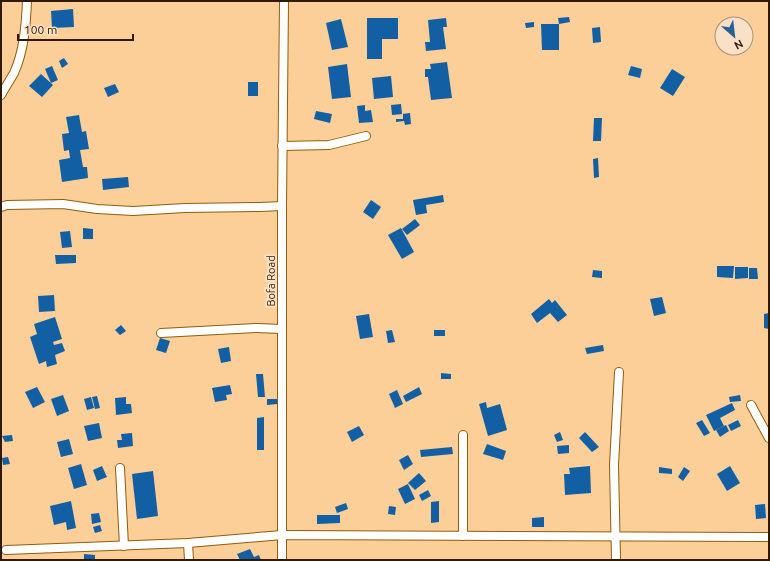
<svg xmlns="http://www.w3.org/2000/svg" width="770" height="561" viewBox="0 0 770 561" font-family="Ubuntu,sans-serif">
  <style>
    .building { fill: #125fa4 }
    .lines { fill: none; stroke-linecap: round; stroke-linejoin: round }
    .minor-casing { stroke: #905d0a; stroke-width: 10 }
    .minor { stroke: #fff; stroke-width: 8 }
    .labels { text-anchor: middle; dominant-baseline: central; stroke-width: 4; stroke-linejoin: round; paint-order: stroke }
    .street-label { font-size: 11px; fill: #2f1a00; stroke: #f8e1c6 }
  </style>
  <rect width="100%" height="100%" fill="#fccf98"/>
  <g class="building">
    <path d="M73 9 74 27 52 28 51 11Z"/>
    <path d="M569 17 570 22 559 24 558 18Z"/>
    <path d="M367 18H398V39H382V59H367Z"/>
    <path d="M446 18 447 27H443L446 49 426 51 425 42H430L428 20Z"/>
    <path d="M341 19 348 47 332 50 326 23Z"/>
    <path d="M534 22V27L526 28 525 23Z"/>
    <path d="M541 24H559V50H542Z"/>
    <path d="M600 27 601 42 593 43 592 28Z"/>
    <path d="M64 58 68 64 62 68 59 61Z"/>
    <path d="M447 62 452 98 431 100 428 77H425V69H431L430 64Z"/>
    <path d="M347 64 351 97 332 99 328 67Z"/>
    <path d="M52 66 58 80 51 83 45 69Z"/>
    <path d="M631 66 642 69 640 78 628 75Z"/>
    <path d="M672 69 685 77 673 96 660 88Z"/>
    <path d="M41 74 53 85 42 97 29 86Z"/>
    <path d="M391 76 393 97 374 99 372 78Z"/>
    <rect x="248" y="82" width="10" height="14"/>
    <path d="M115 84 119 92 108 97 104 88Z"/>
    <path d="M401 104 402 114 410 113 411 124 405 125 404 121 396 122V119H403V114L392 115 391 105Z"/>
    <path d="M365 105V111L371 110 373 122 359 123 357 106Z"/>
    <path d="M316 111 332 114 330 123 314 119Z"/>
    <path d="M79 115 82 132 86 131 89 149 80 150 83 167H87L88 178 62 182 59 160 70 158 69 150 64 151 62 134 69 133 66 117Z"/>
    <path d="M594 118H602L601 141H593Z"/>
    <path d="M598 158 599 177 594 178 593 159Z"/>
    <path d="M128 177 129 187 103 190 102 179Z"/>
    <path d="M443 195 444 202 426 205 427 213 416 215 413 200Z"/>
    <path d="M371 200 381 207 373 219 363 212Z"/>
    <path d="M415 219 420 225 407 235 402 229Z"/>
    <path d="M83 228 93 229V239H83Z"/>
    <path d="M401 228 414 252 402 259 388 235Z"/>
    <path d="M70 231 72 247 62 248 60 232Z"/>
    <path d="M55 255H76V263L56 264Z"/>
    <path d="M717 266H734L733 278 717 277Z"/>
    <path d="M735 267H748V278L735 279Z"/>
    <path d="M749 268H757L758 279H749Z"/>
    <path d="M593 270 602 271V278L592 277Z"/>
    <path d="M54 295 55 311 39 312 38 296Z"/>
    <path d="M662 297 666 313 654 316 650 299Z"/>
    <path d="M549 299 552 303 555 300 567 315 558 322 550 313 537 323 531 314Z"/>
    <path d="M769 313V329L764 328V314Z"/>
    <path d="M369 314 373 337 360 339 356 316Z"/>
    <path d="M55 317 62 339 53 342 54 345 62 343 65 351 55 355 57 364 47 367 46 361 39 364 30 337 37 334 34 324Z"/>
    <path d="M121 325 126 331 120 335 115 330Z"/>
    <path d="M392 330 395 342 388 343 386 331Z"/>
    <rect x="434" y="330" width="11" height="6"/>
    <path d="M160 338 170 341 166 353 156 350Z"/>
    <path d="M603 345 604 351 587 354 585 348Z"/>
    <path d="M229 347 231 361 221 363 218 349Z"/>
    <path d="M441 373 451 374V379H441Z"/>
    <path d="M256 374H263L265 397H258Z"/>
    <path d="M230 385 232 394 226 395 227 400 215 402 212 388Z"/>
    <path d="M37 387 45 402 33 408 25 392Z"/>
    <path d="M419 387 422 394 406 402 403 396Z"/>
    <path d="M397 390 403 404 395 408 389 394Z"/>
    <path d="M63 395 69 411 57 416 51 399Z"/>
    <path d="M740 395 741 401 730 402 729 397Z"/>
    <path d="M97 396 100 408 95 409 92 397Z"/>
    <path d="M91 397 94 408 87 410 84 399Z"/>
    <path d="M126 397V404H131L132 413 116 415 115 398Z"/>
    <path d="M267 399H277V404L267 405Z"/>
    <path d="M486 402 487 408 500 404 507 430 488 436 479 404Z"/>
    <path d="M732 403 735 410 720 418 724 426 714 431 706 415Z"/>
    <path d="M264 417V450H257V418Z"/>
    <path d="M702 420 710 433 704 436 696 423Z"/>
    <path d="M738 420 741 426 731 431 728 425Z"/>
    <path d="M99 423 102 438 88 441 84 426Z"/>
    <path d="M726 425 729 431 720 437 716 430Z"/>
    <path d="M359 426 364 435 352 442 347 432Z"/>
    <path d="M560 432 563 440 557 442 554 435Z"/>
    <path d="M585 432 599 447 592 452 579 438Z"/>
    <path d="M132 433 133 446 118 448 117 440H122L121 434Z"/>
    <path d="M12 435 13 441 5 442 2 436Z"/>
    <path d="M69 439 73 454 61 457 57 442Z"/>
    <path d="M487 444 506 451 503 460 483 454Z"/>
    <path d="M569 445V453L558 454 557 446Z"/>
    <path d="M452 447 453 454 421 457 420 450Z"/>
    <path d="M408 455 413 464 404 470 399 460Z"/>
    <path d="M8 457 10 464 3 465 2 458Z"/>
    <path d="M81 464 87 485 74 489 68 468Z"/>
    <path d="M102 466 107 477 97 481 93 470Z"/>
    <path d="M590 466 591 493 565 495 564 474H570L569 468Z"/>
    <path d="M730 466 740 483 727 491 717 474Z"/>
    <path d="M659 467 672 469V474L659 473Z"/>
    <path d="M684 467 690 471 683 481 678 477Z"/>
    <path d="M153 471 158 516 137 519 132 474Z"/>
    <path d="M419 473 426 481 415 490 408 483Z"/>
    <path d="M408 484 415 499 405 504 398 489Z"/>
    <path d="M428 490 431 496 422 501 419 495Z"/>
    <path d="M71 501 76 528 67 530 66 522 54 525 50 506Z"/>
    <path d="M439 501V522L431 523V502Z"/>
    <path d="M346 503 348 509 337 513 335 507Z"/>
    <path d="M765 504 766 518 756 519 755 505Z"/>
    <path d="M389 506 396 507 395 515 388 514Z"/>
    <path d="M99 513 101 522 92 524 91 514Z"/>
    <path d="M317 515H340V523L317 524Z"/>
    <path d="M544 517V527H532V518Z"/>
    <path d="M100 525 102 531 95 533 93 527Z"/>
    <path d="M250 549 254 557 259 555 261 560H240L237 554Z"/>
    <path d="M84 554 95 555V560L84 559Z"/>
  </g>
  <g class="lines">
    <g class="minor-casing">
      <g id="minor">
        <path d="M1 95C5 88 10 80 14 73 24 51 26 25 27 1"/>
        <path d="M282 146 329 145 366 136"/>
        <path d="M1 207 7 205 63 204 97 209 133 211 185 208 260 207 282 206"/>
        <path d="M161 333 256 328 282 329"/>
        <path d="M751 405 769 438"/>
        <path d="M120 468 124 546"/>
        <path d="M463 536V435"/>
        <path d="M188 543 189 560"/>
        <path d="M6 550 188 543 282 535 769 537"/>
        <path d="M282 560V206L284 1"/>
        <path d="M616 560 614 465 619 372"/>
      </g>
    </g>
    <use href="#minor" class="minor"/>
  </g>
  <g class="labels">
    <g class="street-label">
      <text transform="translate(271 281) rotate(-90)">Bofa Road</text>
    </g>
  </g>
  <rect width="770" height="561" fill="none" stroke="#2f1a00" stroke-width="4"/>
  <g transform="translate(734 36) rotate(152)"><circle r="19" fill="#f8e1c6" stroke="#a89177"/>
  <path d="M0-3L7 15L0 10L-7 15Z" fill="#296099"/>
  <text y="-6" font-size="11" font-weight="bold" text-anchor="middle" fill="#2f1a00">N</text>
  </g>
  <path d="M18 34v6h115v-6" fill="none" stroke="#2f1a00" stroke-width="2"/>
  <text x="24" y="34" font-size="12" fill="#2f1a00" stroke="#f8e1c6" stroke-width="3" paint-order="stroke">100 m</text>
</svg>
